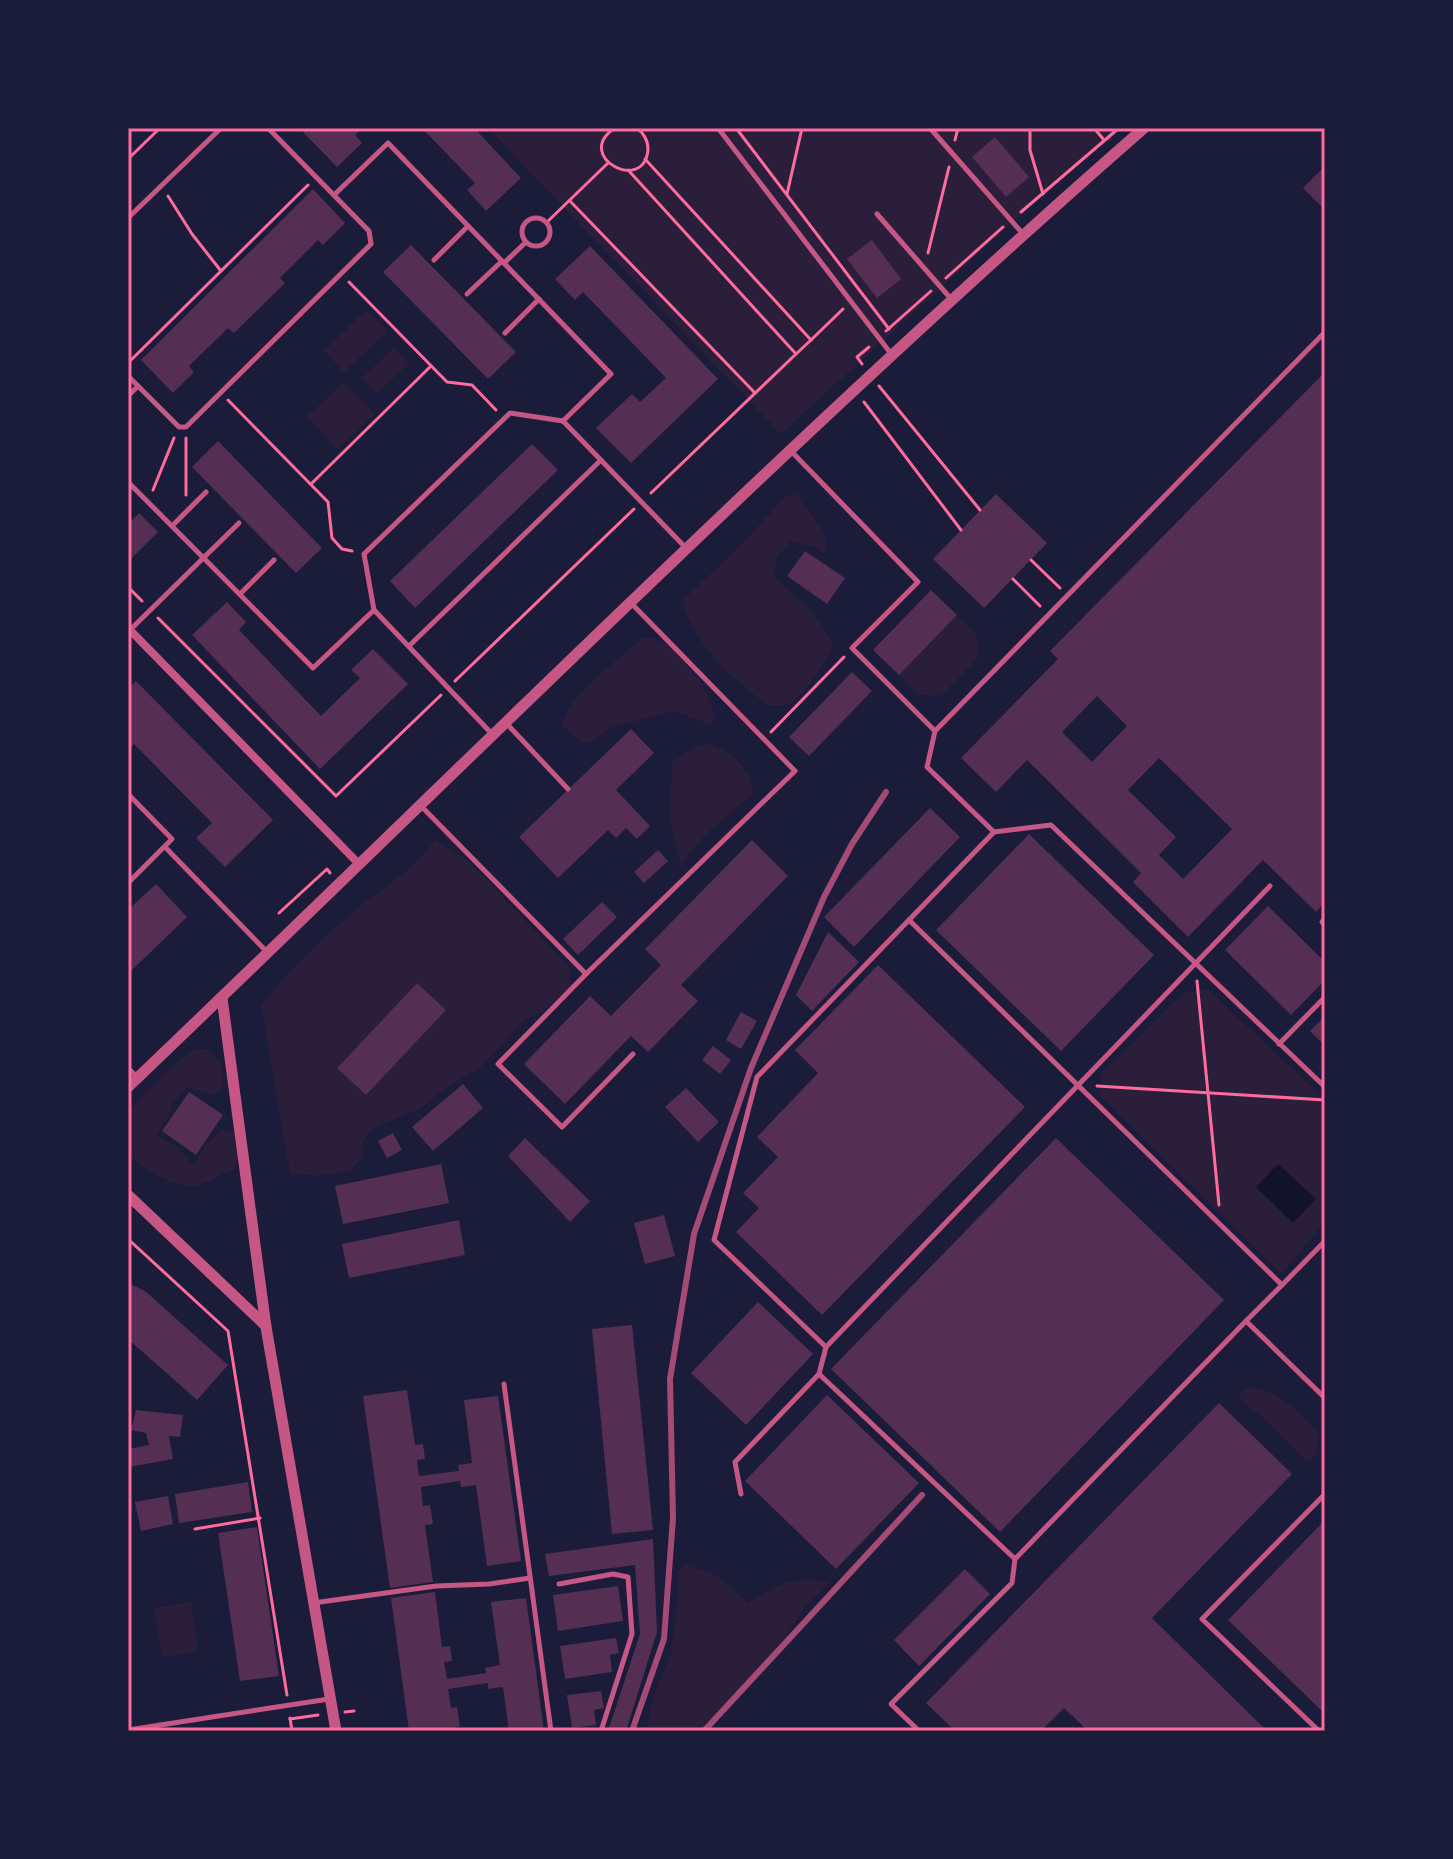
<svg xmlns="http://www.w3.org/2000/svg" width="1453" height="1859" viewBox="0 0 1453 1859" font-family="Rubik,sans-serif">
  <style>
    .green { fill: #2a1e3b; fill-rule: evenodd }
    .water { fill: #12122b }
    .building { fill: #542f53; fill-rule: evenodd }
    .lines { fill: none; stroke-linecap: round; stroke-linejoin: round }
    .path { stroke: #ff6b9d; stroke-width: 3 }
    .service { stroke: #c65784; stroke-width: 5 }
    .minor { stroke: #c65784; stroke-width: 8 }
    .tertiary { stroke: #c65784; stroke-width: 11 }
    .rail { stroke: #a44b75; stroke-width: 6 }
    .neatline { fill: none; stroke: #ff6b9d; stroke-width: 3 }
  </style>
  <rect width="100%" height="100%" fill="#1b1b3a"/>
  <g class="green">
    <path d="M488 128H1116L781 434Z"/>
    <path d="M366 310 387 331 344 372 324 351Z"/>
    <path d="M394 347 409 363 377 394 362 378Z"/>
    <path d="M343 382 375 414 338 450 307 417Z"/>
    <path d="M796 494 825 533V554L815 547 791 541 777 557 775 577C795 597 824 618 833 646 824 662 806 697 788 704 783 706 774 705 768 705 731 679 700 648 682 606L686 597 739 547 786 496Z"/>
    <path d="M957 615 976 634 978 658 941 696 920 695 899 675Z"/>
    <path d="M649 637 668 644 702 683 716 717 711 725 675 711 609 728 594 741 585 744 562 726C566 698 619 659 640 640Z"/>
    <path d="M708 744C729 750 754 770 753 793 729 815 695 838 681 868L670 820 672 762 698 745Z"/>
    <path d="M435 840 470 862 568 966 571 986 542 1012 523 1021 481 1067 446 1087 423 1107 372 1129 366 1136 362 1146 364 1156 350 1171 319 1176 290 1173 261 1006C289 969 326 934 362 905 389 885 415 867 435 840ZM417 983 446 1010 365 1095 337 1067Z"/>
    <path d="M1207 989 1325 1099V1221L1282 1274 1099 1095 1101 1073 1185 992Z"/>
    <path d="M195 1049H209L221 1065 224 1086 212 1095 188 1087 172 1103 170 1114 156 1136 176 1146 191 1163H195L206 1144 223 1130 234 1133 241 1152 234 1170C220 1173 211 1182 198 1185 178 1191 143 1168 128 1156V1111L175 1064Z"/>
    <path d="M1251 1387C1281 1391 1299 1413 1319 1434L1316 1456 1309 1461 1305 1459 1263 1417 1240 1400 1241 1391Z"/>
    <path d="M687 1565 718 1576 748 1603C784 1581 788 1578 831 1582L805 1607 776 1650 732 1697 704 1731H646L654 1695 671 1654 679 1589 678 1570Z"/>
    <path d="M191 1602 198 1652 162 1657 154 1608Z"/>
  </g>
  <path class="water" d="M1278 1164 1316 1199 1293 1223 1256 1187Z"/>
  <g class="building">
    <path d="M307 128H362L355 135 362 143 337 167 303 132Z"/>
    <path d="M422 128H474L521 178 486 211 467 190 475 183Z"/>
    <path d="M995 137 1029 177 1006 197 972 157Z"/>
    <path d="M1325 166V210L1303 188Z"/>
    <path d="M313 189 345 223 323 245 318 240 280 278 285 283 234 333 228 328 189 366 194 372 173 393 141 360Z"/>
    <path d="M872 240 901 279 877 298 847 259Z"/>
    <path d="M411 245 516 352 488 379 383 272Z"/>
    <path d="M590 246 718 379 631 463 596 428 632 394 640 402 666 378 583 292 575 300 555 279Z"/>
    <path d="M1325 372V902L1316 912 1263 860 1188 937 1133 882 1141 873 1027 760 996 792 961 758 1058 659 1050 651ZM1097 696 1127 726 1092 762 1062 732ZM1159 758 1232 829 1183 879 1159 855 1176 837 1128 790Z"/>
    <path d="M218 441 322 548 296 573 192 467Z"/>
    <path d="M532 444 558 470 415 608 390 581Z"/>
    <path d="M996 494 1047 543 984 608 933 559Z"/>
    <path d="M139 513 158 532 128 562V517L132 520Z"/>
    <path d="M805 551 845 578 827 604 787 576Z"/>
    <path d="M931 590 957 615 899 675 873 650Z"/>
    <path d="M227 602 246 622 239 630 321 716 360 678 351 670 373 649 408 684 320 769 192 635Z"/>
    <path d="M852 672 872 691 809 756 789 737Z"/>
    <path d="M136 681 273 820 225 867 196 838 212 823 134 744 128 751V689Z"/>
    <path d="M631 729 654 753 616 790 650 826 637 839 626 828 616 838 608 830 558 878 519 837Z"/>
    <path d="M930 808 960 837 854 947 824 917Z"/>
    <path d="M1029 834 1154 955 1061 1051 936 930Z"/>
    <path d="M752 840 788 876 681 985 698 1001 648 1052 631 1036 565 1104 524 1064 590 996 611 1016 661 965 645 949Z"/>
    <path d="M658 850 668 861 644 883 634 872Z"/>
    <path d="M156 884 187 917 128 974V910Z"/>
    <path d="M602 902 617 917 578 955 563 939Z"/>
    <path d="M1268 906 1325 962V980L1291 1015 1225 950Z"/>
    <path d="M828 932 859 962 812 1011 796 995Z"/>
    <path d="M878 965 1025 1107 822 1315 736 1232 759 1208 743 1193 778 1157 757 1137 818 1073 795 1050Z"/>
    <path d="M417 983 446 1010 366 1095 337 1068Z"/>
    <path d="M741 1012 757 1021 741 1049 726 1040Z"/>
    <path d="M1325 1016V1046L1310 1031Z"/>
    <path d="M713 1046 731 1060 720 1074 702 1060Z"/>
    <path d="M463 1084 483 1108 433 1151 412 1127Z"/>
    <path d="M686 1088 719 1122 698 1142 665 1107Z"/>
    <path d="M189 1092 223 1115 196 1155 162 1131Z"/>
    <path d="M393 1133 402 1150 387 1158 378 1141Z"/>
    <path d="M525 1138 590 1201 570 1222 508 1156Z"/>
    <path d="M1056 1138 1224 1300 1000 1532 831 1369Z"/>
    <path d="M441 1164 449 1203 343 1224 335 1186Z"/>
    <path d="M664 1215 675 1256 645 1264 634 1223Z"/>
    <path d="M459 1220 465 1255 349 1278 342 1244Z"/>
    <path d="M128 1283 145 1291 228 1365 197 1400 128 1339Z"/>
    <path d="M758 1302 813 1354 746 1425 691 1373Z"/>
    <path d="M632 1325 653 1530 612 1534 592 1329Z"/>
    <path d="M407 1390 415 1445 423 1444 425 1459 417 1460 419 1476 459 1471 458 1465 472 1463 464 1400 498 1396 521 1561 487 1566 476 1485 461 1487 460 1481 421 1487 423 1506 430 1505 433 1524 425 1525 433 1582 390 1588 363 1396Z"/>
    <path d="M827 1395 919 1483 836 1569 745 1481Z"/>
    <path d="M1219 1403 1292 1474 1152 1618 1267 1731H1088L1064 1708 1041 1731H955L926 1703Z"/>
    <path d="M136 1410 183 1415 180 1437 169 1436 173 1459 129 1467 128 1449 149 1445 146 1433 131 1430Z"/>
    <path d="M248 1482 252 1512 179 1523 175 1494Z"/>
    <path d="M168 1496 173 1524 141 1531 135 1502Z"/>
    <path d="M1325 1520V1714L1228 1620Z"/>
    <path d="M257 1527 279 1676 240 1681 218 1533Z"/>
    <path d="M653 1539 657 1632 626 1731H608L640 1634 635 1565 549 1576 545 1554Z"/>
    <path d="M965 1569 990 1594 919 1666 894 1640Z"/>
    <path d="M618 1586 623 1621 558 1631 553 1595Z"/>
    <path d="M435 1592 442 1647 450 1646 452 1661 444 1662 447 1679 486 1673 485 1668 500 1665 491 1602 526 1598 544 1731H509L503 1687 488 1689V1683L448 1689 451 1708 457 1707 460 1726 453 1728V1731H409L391 1598Z"/>
    <path d="M616 1638 619 1653 610 1655 612 1672 565 1679 560 1646Z"/>
    <path d="M601 1691 604 1708 594 1710 596 1725 572 1728 567 1695Z"/>
  </g>
  <g class="lines">
    <g class="path">
      <path d="M615 128C572 156 645 195 648 149 648 140 643 132 636 128"/>
      <path d="M736 128 889 329"/>
      <path d="M1030 128V150L1043 194"/>
      <path d="M1094 128 1104 140"/>
      <path d="M955 140 958 128"/>
      <path d="M128 159 160 128"/>
      <path d="M629 171 796 354 811 340 645 159"/>
      <path d="M787 194 802 128"/>
      <path d="M168 196 192 234 221 271"/>
      <path d="M570 201 755 393"/>
      <path d="M1021 212 1119 128"/>
      <path d="M546 223 608 163"/>
      <path d="M928 253 949 167"/>
      <path d="M946 278 1003 227"/>
      <path d="M349 282 447 382 472 385 496 410"/>
      <path d="M886 331 931 291"/>
      <path d="M811 340 843 309"/>
      <path d="M128 363 308 185"/>
      <path d="M862 364 857 357 869 347"/>
      <path d="M879 386 980 510"/>
      <path d="M228 400 328 502 332 538 342 549 352 551"/>
      <path d="M864 402 961 530"/>
      <path d="M311 484 431 366"/>
      <path d="M153 490 174 438"/>
      <path d="M651 493 796 354"/>
      <path d="M186 495V438"/>
      <path d="M1031 560 1060 588"/>
      <path d="M1013 579 1040 606"/>
      <path d="M128 587 142 601"/>
      <path d="M158 618 336 796 441 695"/>
      <path d="M455 681 634 509"/>
      <path d="M771 732 844 657"/>
      <path d="M279 913 327 869 330 873"/>
      <path d="M1197 981 1219 1205"/>
      <path d="M1097 1086 1325 1100"/>
      <path d="M128 1239 228 1331 287 1695"/>
      <path d="M195 1529 260 1518"/>
      <path d="M345 1712 354 1711"/>
      <path d="M290 1718 292 1731"/>
      <path d="M290 1719 318 1715"/>
    </g>
    <g class="service">
      <path d="M718 128 892 355"/>
      <path d="M930 128 1023 234"/>
      <path d="M334 195 388 143 611 374 563 421 686 548"/>
      <path d="M877 214 952 300"/>
      <path d="M128 218 221 128"/>
      <circle cx="536" cy="232" r="14"/>
      <path d="M434 260 468 226"/>
      <path d="M504 263 526 242"/>
      <path d="M467 294 502 261"/>
      <path d="M1325 332 935 731 927 767 994 832 909 920 1282 1285 1246 1321 1325 1398"/>
      <path d="M505 333 539 299"/>
      <path d="M128 376 138 386 128 396"/>
      <path d="M138 386 179 427H186L371 244 369 231 268 128"/>
      <path d="M790 450 918 582 852 648 935 731"/>
      <path d="M128 482 313 668 374 610 493 735"/>
      <path d="M172 526 206 492"/>
      <path d="M240 594 274 560"/>
      <path d="M374 610 364 554 510 413 563 421"/>
      <path d="M130 630 239 523"/>
      <path d="M409 646 601 460"/>
      <path d="M507 724 568 789"/>
      <path d="M128 794 172 839 128 883"/>
      <path d="M421 806 586 974 795 771 631 603"/>
      <path d="M994 832 1051 825 1325 1087"/>
      <path d="M165 847 267 952"/>
      <path d="M1325 918 1322 922 1325 925"/>
      <path d="M909 920 757 1077 714 1240 826 1347 1270 886"/>
      <path d="M586 974 498 1064 562 1127 633 1054"/>
      <path d="M1279 1044 1325 997"/>
      <path d="M128 1068 137 1077"/>
      <path d="M1282 1285 1325 1241"/>
      <path d="M819 1374 826 1347"/>
      <path d="M504 1384 551 1731"/>
      <path d="M741 1494 735 1462 819 1374 1015 1559 1246 1321"/>
      <path d="M559 1584 613 1574 628 1577 632 1634 601 1731"/>
      <path d="M313 1603 436 1586 489 1584 530 1578"/>
      <path d="M128 1730 329 1699"/>
      <path d="M837 1731H840"/>
      <path d="M919 1731 891 1704 1012 1583 1015 1559"/>
      <path d="M1319 1731 1202 1619 1325 1494"/>
    </g>
    <path class="minor" d="M128 628 359 864"/>
    <g class="tertiary">
      <path d="M222 998 266 1327 336 1731"/>
      <path d="M128 1087C465 765 793 435 1144 128"/>
      <path d="M128 1195 266 1326"/>
    </g>
    <g class="rail">
      <path d="M632 1731 664 1639 673 1518 670 1379 694 1234 751 1068 824 897 852 844 886 792"/>
      <path d="M704 1731 922 1495"/>
    </g>
  </g>
  <rect width="1453" height="1859" fill="none" stroke="#1b1b3a" stroke-width="260"/>
  <rect x="130" y="130" width="1193" height="1599" class="neatline"/>
</svg>
